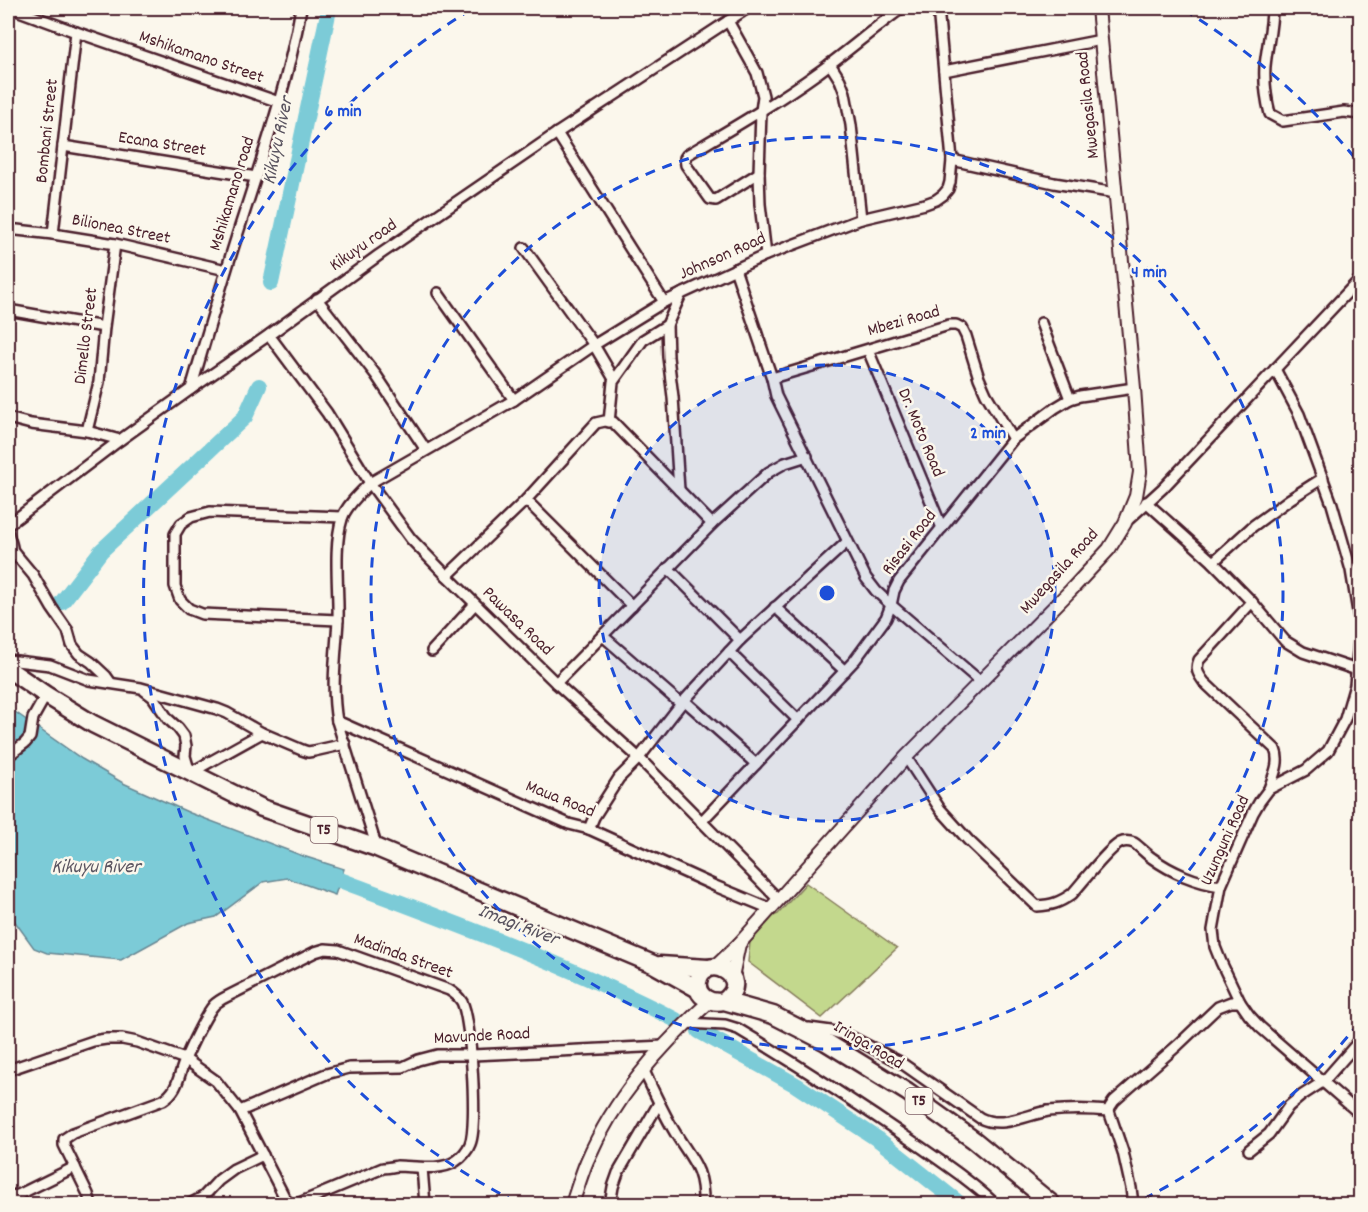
<svg xmlns="http://www.w3.org/2000/svg" width="1368" height="1212" viewBox="0 0 1368 1212" font-family="Dekko,sans-serif">
  <style>
    .green { fill: #c3d88d; stroke: #867c5c; stroke-width: 1.5 }
    .water { fill: #7bcbd7; stroke: #678692; stroke-width: 1.5 }
    .lines { fill: none; stroke-linecap: round; stroke-linejoin: round }
    .river { stroke: #7bcbd7; stroke-width: 16 }
    .street-casing { stroke: #4a1f2b; stroke-width: 14 }
    .secondary-casing { stroke: #4a1f2b; stroke-width: 16 }
    .highway-casing { stroke: #4a1f2b; stroke-width: 21 }
    .street { stroke: #fbf7ec; stroke-width: 9 }
    .secondary { stroke: #fbf7ec; stroke-width: 12 }
    .highway { stroke: #fbf7ec; stroke-width: 16 }
    .ring { fill: none; stroke: #1d4ed8; stroke-width: 3; stroke-dasharray: 10 8 }
    .labels { text-anchor: middle; dominant-baseline: central; stroke-width: 5; stroke-linejoin: round; paint-order: stroke }
    .shield { fill: #fbf7ec; stroke: #7f6065; stroke-width: 1.5 }
    .shield-label { font-size: 16px; font-weight: bold; fill: #4a1f2b }
    .street-label { font-size: 18px; fill: #4a1f2b; stroke: #fbf7ec }
    .water-label { font-size: 20px; font-style: italic; fill: #59535f; stroke: #fbf7ec }
    .centre { fill: #1d4ed8; stroke: #fbf7ec; stroke-width: 3 }
    .ring-label { font-size: 18px; text-anchor: middle; font-weight: bold; fill: #1d4ed8; stroke: #fbf7ec; stroke-width: 5; stroke-linejoin: round; paint-order: stroke }
  </style>
  <rect width="100%" height="100%" fill="#fbf7ec"/>
  <filter id="ink" filterUnits="userSpaceOnUse"><feTurbulence type="fractalNoise" baseFrequency=".0167" numOctaves="2"/><feDisplacementMap in="SourceGraphic" scale="12" xChannelSelector="R" yChannelSelector="G"/><feConvolveMatrix kernelMatrix="1 2 1 2 8 2 1 2 1" color-interpolation-filters="sRGB"/></filter>
  <g filter="url(#ink)">
    <path class="green" d="M806 883 897 948 822 1018 748 962 750 942 770 917 778 914Z"/>
    <path class="water" d="M8 707 82 759 123 783 190 813 303 856 344 869 335 895 287 878 263 882 216 917 188 923 121 960 47 953 34 948 8 912Z"/>
    <g class="lines">
      <g class="river">
        <path d="M271 283 328 14V8"/>
        <path d="M62 602 101 551 245 417 259 386"/>
        <path d="M340 880C453 923 568 964 676 1020"/>
        <path d="M699 1031 796 1085 879 1140 960 1204"/>
      </g>
      <g class="street-casing">
        <g id="street">
          <path d="M11 8 76 32 279 102"/>
          <path d="M1272 8C1272 27 1267 46 1265 66 1264 82 1266 98 1270 114L1283 121 1344 112 1360 114"/>
          <path d="M728 21 757 73 763 96 761 111 759 173 760 204 766 255"/>
          <path d="M830 64 840 80 845 93 851 125 861 219"/>
          <path d="M944 71 1101 40"/>
          <path d="M557 133 664 302"/>
          <path d="M63 146 256 177"/>
          <path d="M952 160 1054 183 1116 193"/>
          <path d="M759 173 716 200 710 199 686 165 685 158 687 155C731 129 776 103 819 72 847 52 874 28 902 8"/>
          <path d="M8 229 53 234 115 244 226 270"/>
          <path d="M53 234 76 32"/>
          <path d="M524 248 594 345 614 379"/>
          <path d="M735 269 772 378 776 396 866 578 876 591 891 605 981 682"/>
          <path d="M438 293 514 400"/>
          <path d="M317 299 376 375 426 450"/>
          <path d="M8 310 104 327"/>
          <path d="M1041 323 1070 399"/>
          <path d="M667 325 668 357 673 397 679 490"/>
          <path d="M269 335 327 413 370 483 411 539 447 576 556 683 639 758 779 900"/>
          <path d="M868 350 942 528"/>
          <path d="M1275 369 1299 414 1332 504 1351 570 1359 618V640L1355 685 1345 719 1328 751 1306 770 1269 789 1260 801 1253 813 1221 886 1213 930 1215 947 1221 962 1240 1002 1249 1015 1260 1027 1360 1114"/>
          <path d="M772 378 949 325H956L962 328 966 336 979 378 986 394 1013 439"/>
          <path d="M191 389C208 331 225 272 244 214 266 146 289 78 301 8"/>
          <path d="M8 418 31 424 87 431 120 440"/>
          <path d="M609 422 613 382 643 340 667 325 681 294"/>
          <path d="M87 431 99 382 104 327 115 244"/>
          <path d="M526 500 632 606"/>
          <path d="M1146 502 1213 562 1252 602 1285 641 1303 652 1357 670"/>
          <path d="M1129 519 1163 488 1360 279"/>
          <path d="M8 525 120 440 191 389 269 335 379 255 557 133 748 8"/>
          <path d="M8 533C10 543 17 552 8 561"/>
          <path d="M13 551 33 575 52 608 68 631 72 645 79 654 91 662 106 676 111 683"/>
          <path d="M1213 562 1253 526 1290 499 1323 478"/>
          <path d="M668 568 740 640"/>
          <path d="M447 576 526 500 596 423 605 421 613 422 712 524"/>
          <path d="M1252 602 1199 660C1195 669 1198 674 1204 682L1275 749C1281 763 1273 776 1269 789"/>
          <path d="M775 607 845 671"/>
          <path d="M338 620 202 614 189 609 180 600 175 586V534L181 524 191 517 210 512 342 517"/>
          <path d="M603 636 681 704"/>
          <path d="M432 651 475 604"/>
          <path d="M729 652 798 720"/>
          <path d="M8 660 50 665 89 680 141 688 217 709 227 713 262 733 302 750 308 752 314 751 345 744"/>
          <path d="M556 683 712 524 769 472 785 463 807 456"/>
          <path d="M145 691 153 697 168 719 178 728 184 736 186 746 185 756 190 773 262 733"/>
          <path d="M685 701 756 764"/>
          <path d="M337 721 569 824 589 829 715 886 771 909"/>
          <path d="M8 756 25 743 30 737 33 718 46 695"/>
          <path d="M906 757 940 809 968 840 1037 906C1052 905 1059 903 1072 894 1082 883 1108 849 1120 843 1124 841 1129 841 1134 843 1140 847 1146 854 1152 858 1171 872 1197 883 1221 886"/>
          <path d="M701 822 855 660 886 618 891 605 894 591 899 581 1013 439 1055 408 1070 399 1080 396 1134 388"/>
          <path d="M589 829 594 817 619 778 639 758 681 704 740 640 847 542"/>
          <path d="M377 848 337 721C331 687 336 654 338 620 339 590 333 547 342 519 345 507 361 492 370 483L514 400 594 345 664 302 766 255 861 219 925 204 936 200 943 195 948 189 950 182 952 160 938 8"/>
          <path d="M686 1023 725 1025 738 1029C798 1065 857 1103 915 1143 942 1162 971 1181 995 1204"/>
          <path d="M809 1028 831 1031 853 1038 900 1062 980 1118C1002 1129 1026 1115 1048 1111 1068 1109 1089 1109 1109 1111"/>
          <path d="M8 1070 93 1041 106 1039H122L137 1042 185 1059 216 1081 240 1111 288 1204"/>
          <path d="M644 1071C653 1090 662 1110 673 1129 690 1159 704 1166 703 1204"/>
          <path d="M240 1111 326 1074 349 1068 403 1067 418 1060 437 1055H472L664 1046"/>
          <path d="M1249 1150 1269 1134 1289 1106 1301 1096 1324 1081 1360 1040"/>
          <path d="M422 1168 425 1204"/>
          <path d="M8 1196 18 1195 75 1167"/>
          <path d="M91 1204 88 1194 64 1145V1139L73 1133 163 1100C179 1090 178 1076 185 1060 190 1047 206 1014 214 1005 217 1002 222 999 226 997L315 952 325 949 338 950 449 990C454 993 459 997 462 1002 471 1020 478 1125 470 1144 468 1150 461 1158 456 1161 440 1172 414 1166 397 1166 392 1167 388 1168 383 1168L297 1204"/>
          <path d="M190 1204 203 1197 219 1180 234 1169 263 1155"/>
          <path d="M610 1204 613 1187 618 1173 659 1103"/>
          <path d="M1133 1204 1131 1188 1123 1152 1109 1111 1110 1107 1114 1101 1178 1045 1218 1007 1231 1002H1240"/>
        </g>
      </g>
      <g class="secondary-casing">
        <g id="secondary">
          <path d="M715 967 739 944 906 757 1071 590 1109 549 1125 523 1136 496 1140 472 1134 388 1098 8"/>
          <path d="M732 977 739 944"/>
          <path d="M572 1204C577 1190 581 1175 587 1161 614 1098 659 1047 710 1001"/>
        </g>
      </g>
      <g class="highway-casing">
        <g id="highway">
          <path d="M8 669 46 695 93 724 262 808 377 848 653 964 698 989"/>
          <path d="M660 965 708 968"/>
          <path d="M724 1001C756 977 703 950 698 982 696 997 711 1004 724 1001L773 1015 826 1042 907 1092 974 1140 1052 1204"/>
        </g>
      </g>
      <use href="#street" class="street"/>
      <use href="#secondary" class="secondary"/>
      <use href="#highway" class="highway"/>
    </g>
  </g>
  <circle cx="827" cy="593" r="228" fill="#1d4ed8" fill-opacity=".12"/>
  <g class="ring">
    <circle cx="827" cy="593" r="228"/>
    <circle cx="827" cy="593" r="456"/>
    <path d="M1359 1023A684 684 0 0 1 1138 1202M516 1202A684 684 0 0 1 470 10M1184 10A684 684 0 0 1 1359 163"/>
  </g>
  <g class="labels">
    <g class="shield">
      <rect x="310.5" y="817" width="27" height="26" rx="4.5"/>
      <rect x="905.5" y="1088" width="27" height="26" rx="4.5"/>
    </g>
    <g class="shield-label">
      <text x="324" y="830">T5</text>
      <text x="919" y="1101">T5</text>
    </g>
    <g class="street-label">
      <text transform="translate(201 58) rotate(19)">Mshikamano Street</text>
      <text transform="translate(1089 105) rotate(-96)">Mwegasila Road</text>
      <text transform="translate(48 131) rotate(-84)">Bombani Street</text>
      <text transform="translate(162 145) rotate(9)">Ecana Street</text>
      <text transform="translate(233 194) rotate(-73)">Mshikamano road</text>
      <text transform="translate(121 230) rotate(11)">Bilionea Street</text>
      <text transform="translate(364 246) rotate(-35)">Kikuyu road</text>
      <text transform="translate(723 257) rotate(-24)">Johnson Road</text>
      <text transform="translate(904 322) rotate(-16)">Mbezi Road</text>
      <text transform="translate(87 336) rotate(-83)">Dimello Street</text>
      <text transform="translate(920 433) rotate(67)">Dr. Moto Road</text>
      <text transform="translate(910 543) rotate(-52)">Risasi Road</text>
      <text transform="translate(1060 572) rotate(-48)">Mwegasila Road</text>
      <text transform="translate(517 622) rotate(44)">Pawasa Road</text>
      <text transform="translate(560 800) rotate(22)">Maua Road</text>
      <text transform="translate(1226 841) rotate(-66)">Uzunguni Road</text>
      <text transform="translate(403 957) rotate(20)">Madinda Street</text>
      <text transform="translate(482 1037) rotate(-3)">Mavunde Road</text>
      <text transform="translate(868 1046) rotate(31)">Iringa Road</text>
    </g>
    <g class="water-label">
      <text transform="translate(279 141) rotate(-78)">Kikuyu River</text>
      <text x="96" y="868">Kikuyu River</text>
      <text transform="translate(518 926) rotate(21)">Imagi River</text>
    </g>
  </g>
  <circle cx="827" cy="593" r="9" class="centre"/>
  <g class="ring-label">
    <text x="343" y="116">6 min</text>
    <text x="1149" y="277">4 min</text>
    <text x="988" y="438">2 min</text>
  </g>
  <rect width="1368" height="1212" fill="none" stroke="#fbf7ec" stroke-width="30"/>
  <rect x="15" y="15" width="1338" height="1182" fill="none" stroke="#4a1f2b" stroke-width="2" filter="url(#ink)"/>
</svg>
